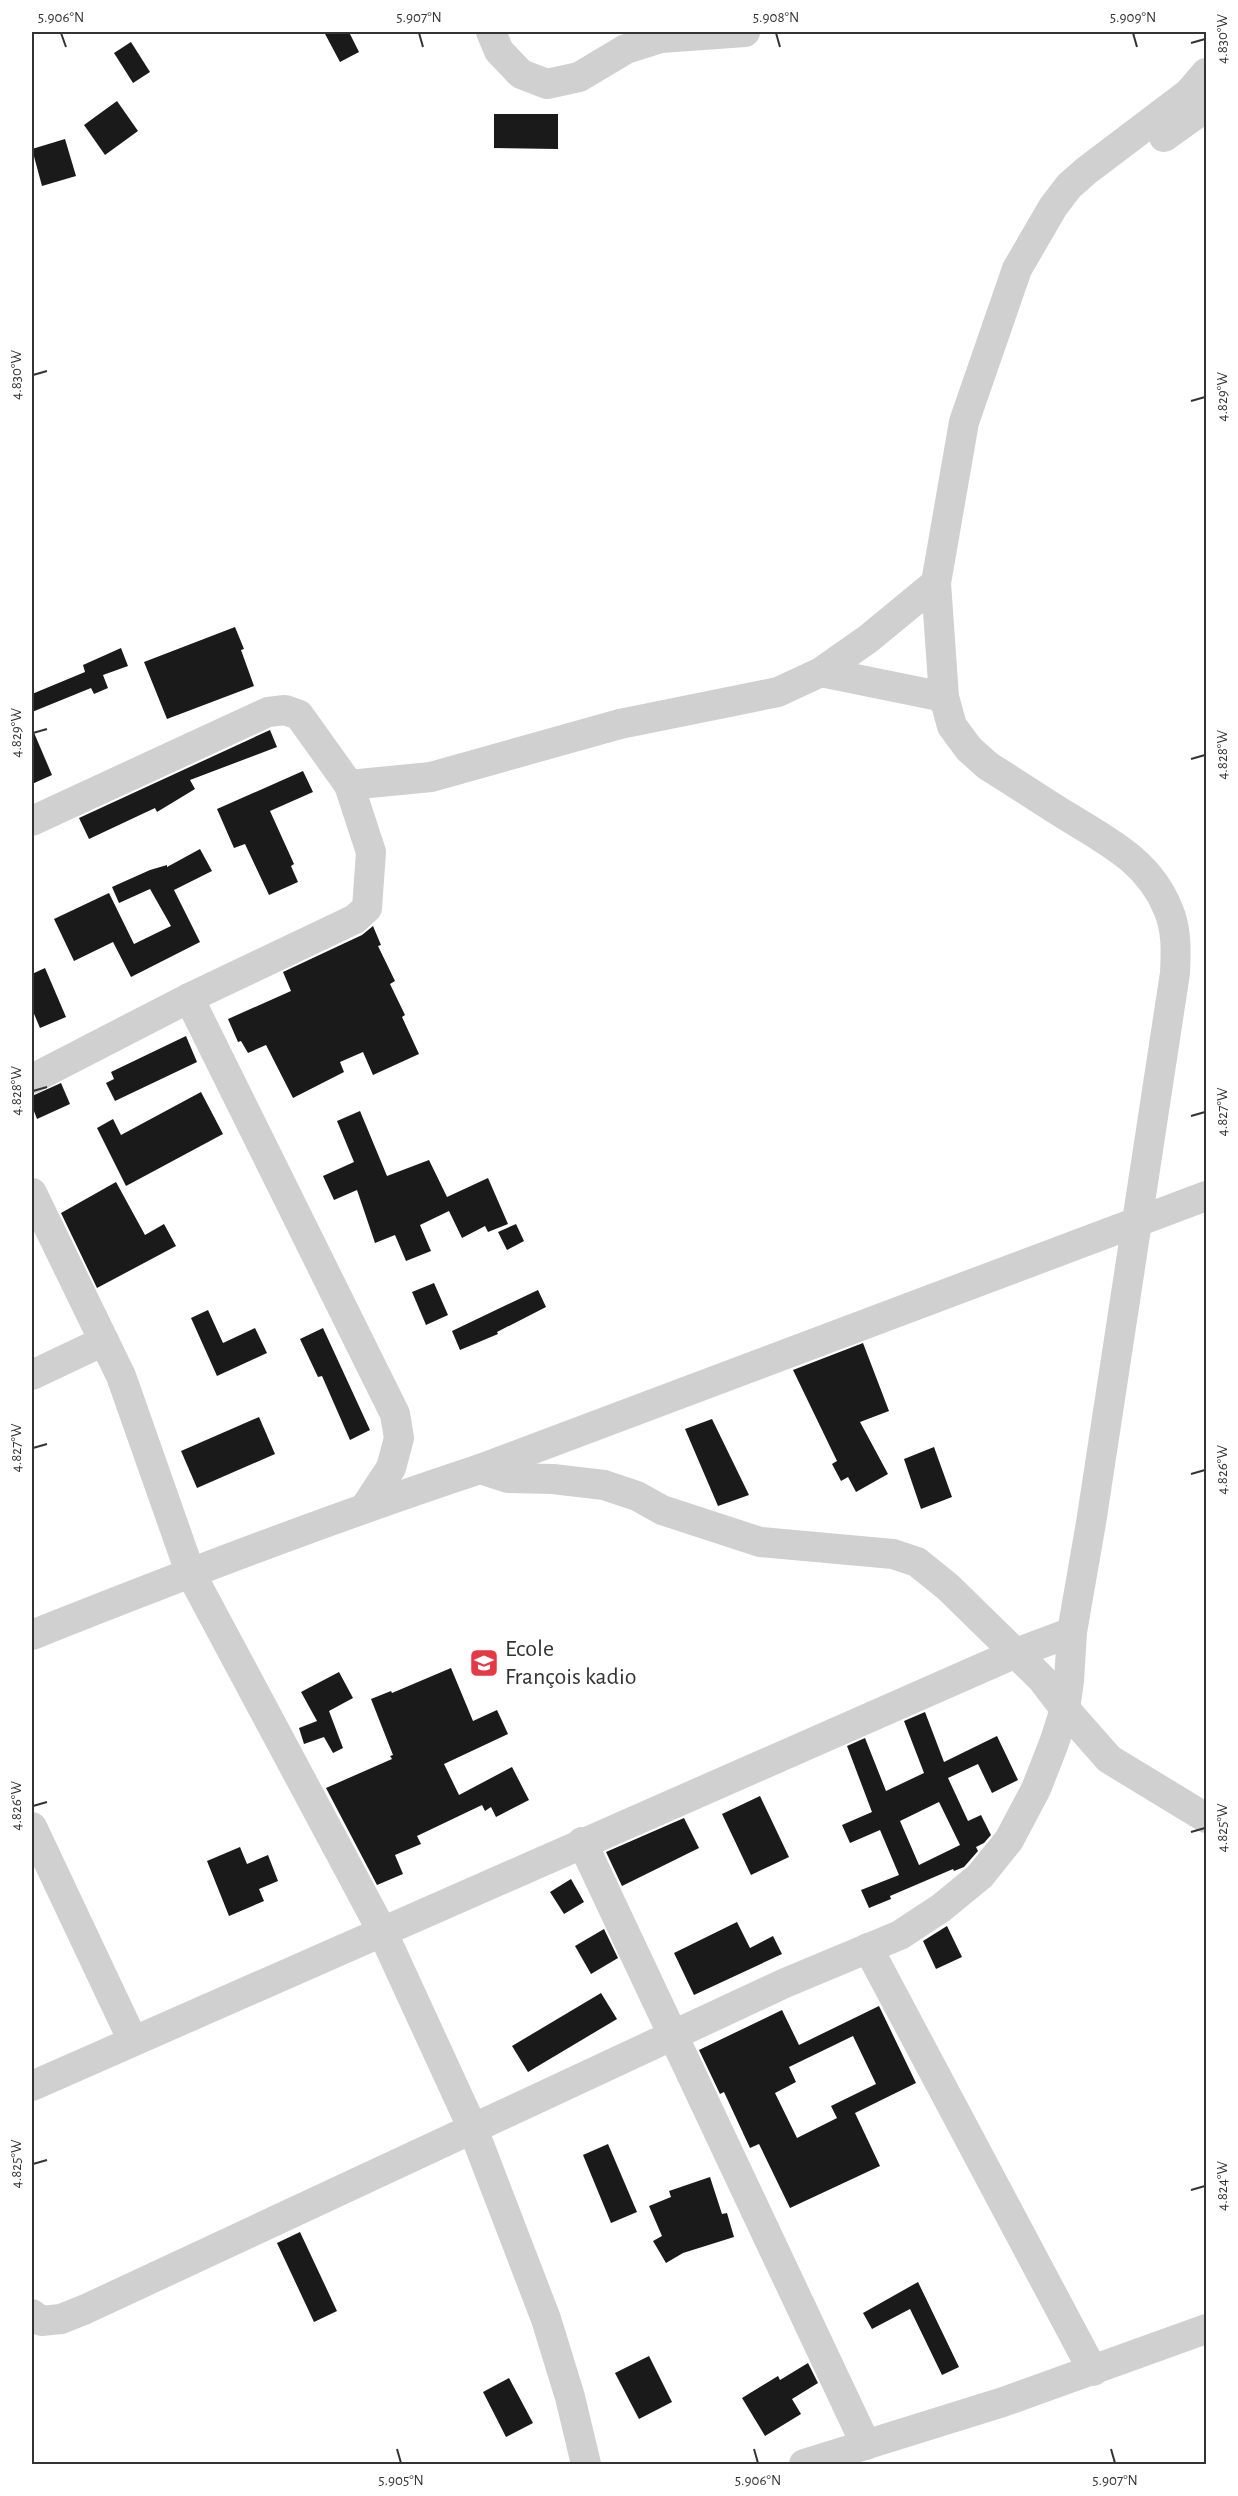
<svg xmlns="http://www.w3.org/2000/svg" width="1238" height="2496" viewBox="0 0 1238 2496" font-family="'Alegreya Sans',sans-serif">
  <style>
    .building { fill: #1a1a1a; fill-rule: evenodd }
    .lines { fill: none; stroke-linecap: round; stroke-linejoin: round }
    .minor { stroke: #d0d0d0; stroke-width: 30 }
    .ticks { fill: none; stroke: #333; stroke-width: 2 }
    .labels { text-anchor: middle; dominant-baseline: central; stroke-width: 6; stroke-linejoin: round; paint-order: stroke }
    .poi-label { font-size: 24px; fill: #333; stroke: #fff; text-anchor: start }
    .neatline { fill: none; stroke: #333; stroke-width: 2 }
    .ticks-label { font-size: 15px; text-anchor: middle; fill: #333 }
  </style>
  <rect width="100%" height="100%" fill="#fff"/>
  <g class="building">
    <path d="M324 32H349L359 52 340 62Z"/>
    <path d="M131 42 150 72 133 83 114 53Z"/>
    <path d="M117 101 138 131 105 155 84 125Z"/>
    <path d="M494 114H558V149L494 148Z"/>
    <path d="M65 139 76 176 42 186 32 149Z"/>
    <path d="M235 627 244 649 241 650 254 686 167 719 144 662Z"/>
    <path d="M121 648 128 666 103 675 108 688 94 694 91 688 32 712V694L85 672 83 665Z"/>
    <path d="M32 728 52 775 32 784Z"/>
    <path d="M270 730 277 747 190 780 195 789 157 812 155 808 89 839 79 818Z"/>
    <path d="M303 771 313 792 270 811 294 864 291 866 298 882 269 895 245 844 234 848 217 809Z"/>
    <path d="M200 849 212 871 174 890 200 942 131 977 113 942 74 961 54 919 109 893 134 944 171 926 150 889 119 903 112 887 150 870 167 865V867Z"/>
    <path d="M373 926 381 945 378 946 395 981 390 984 405 1015 402 1017 419 1054 373 1075 363 1052 340 1062 344 1072 293 1098 266 1045 248 1053 241 1041 238 1042 228 1019 291 991 283 972 362 935Z"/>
    <path d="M45 968 66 1017 40 1028 32 1009V974Z"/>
    <path d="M186 1036 197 1062 115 1101 106 1083 114 1079 111 1072Z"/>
    <path d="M61 1083 70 1104 37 1119 32 1106V1096Z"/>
    <path d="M201 1092 223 1134 126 1186 97 1128 113 1119 121 1135Z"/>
    <path d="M360 1111 387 1176 429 1160 447 1197 488 1178 508 1224 488 1232 485 1226 462 1238 449 1211 420 1225 431 1251 406 1261 395 1235 375 1243 357 1190 334 1200 323 1176 354 1162 337 1121Z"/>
    <path d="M116 1182 145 1235 164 1224 176 1246 97 1288 61 1213Z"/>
    <path d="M516 1224 524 1241 507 1250 498 1232Z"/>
    <path d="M434 1283 448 1315 426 1325 412 1292Z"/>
    <path d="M538 1290 546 1307 497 1332 498 1334 460 1350 452 1331Z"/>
    <path d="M208 1310 223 1343 255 1328 267 1353 217 1376 191 1318Z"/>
    <path d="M323 1328 370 1430 350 1440 322 1376 318 1377 300 1339Z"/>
    <path d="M863 1343 889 1411 860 1422 888 1474 856 1492 848 1477 841 1481 832 1464 837 1461 793 1370Z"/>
    <path d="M259 1417 275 1454 197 1488 181 1451Z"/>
    <path d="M712 1419 749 1495 718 1506 685 1429Z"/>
    <path d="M934 1447 952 1497 921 1509 904 1459Z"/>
    <path d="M451 1668 473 1721 497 1710 508 1734 444 1764 459 1795 512 1767 529 1800 496 1817 491 1807 485 1811 482 1805 417 1836 421 1844 395 1855 403 1874 377 1885 326 1788 392 1759 390 1756 393 1755 371 1699 391 1691 392 1693Z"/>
    <path d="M339 1672 353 1698 329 1711 343 1748 333 1753 324 1737 304 1744 299 1728 317 1721 301 1692Z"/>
    <path d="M925 1712 944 1762 997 1736 1018 1780 992 1793 978 1764 948 1778 968 1821 981 1815 991 1835 984 1843 976 1847 978 1851 964 1867 954 1871 953 1869 890 1896 891 1899 869 1908 861 1890 899 1875 880 1830 850 1843 842 1825 872 1812 847 1746 865 1738 886 1791 924 1773 904 1721ZM939 1802 960 1845 919 1865 900 1821Z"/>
    <path d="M760 1796 789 1857 751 1875 722 1814Z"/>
    <path d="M684 1818 699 1848 622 1886 606 1852Z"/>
    <path d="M240 1847 247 1864 268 1855 278 1881 259 1889 264 1901 229 1916 207 1861Z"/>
    <path d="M571 1879 584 1902 564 1914 550 1892Z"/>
    <path d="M737 1922 750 1948 773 1936 782 1954 694 1995 674 1953Z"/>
    <path d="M947 1926 962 1957 936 1969 923 1941Z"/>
    <path d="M604 1929 618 1958 591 1974 575 1946Z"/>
    <path d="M601 1993 617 2019 528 2072 512 2046Z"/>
    <path d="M879 2006 916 2083 855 2113 880 2166 790 2208 759 2144 750 2148 724 2092 720 2094 699 2050 782 2010 799 2045ZM853 2036 876 2084 831 2106 837 2118 797 2138 775 2093 796 2082 789 2067Z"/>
    <path d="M608 2144 637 2212 611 2223 583 2155Z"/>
    <path d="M710 2177 722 2214 727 2213 734 2237 683 2253 666 2263 653 2241 662 2236 649 2206 671 2197 669 2191Z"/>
    <path d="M300 2232 337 2311 314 2322 277 2243Z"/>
    <path d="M918 2282 959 2367 942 2375 910 2309 872 2329 863 2313Z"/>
    <path d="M649 2356 672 2402 639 2419 615 2373Z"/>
    <path d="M808 2363 818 2383 792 2399 801 2414 765 2436 742 2398 778 2376 780 2380Z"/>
    <path d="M509 2378 533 2423 506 2437 483 2392Z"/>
  </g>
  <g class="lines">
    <g class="minor">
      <path d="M491 32 499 51 521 74 547 84 579 77 626 49 661 38 745 32"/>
      <path d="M1164 137 1206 107"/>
      <path d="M821 672 944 697"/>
      <path d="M349 785 431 777 620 724 778 692 821 672 868 639 936 583"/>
      <path d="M32 821 268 712 285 710 299 715 349 785 371 852 367 908 355 919 189 998 32 1079"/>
      <path d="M189 998 395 1414 399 1438 391 1468 366 1506"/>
      <path d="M32 1193 121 1376 190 1572 382 1931 473 2129 546 2319 570 2397 586 2464"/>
      <path d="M32 1375 104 1341"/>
      <path d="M480 1469 508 1478 553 1479 604 1485 637 1496 662 1510 760 1542 893 1554 917 1562 948 1587 1042 1679 1065 1709 1109 1759 1206 1818"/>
      <path d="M32 1635C180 1576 328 1519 480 1469L1206 1196"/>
      <path d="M32 1827 133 2041"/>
      <path d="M582 1842 866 2445"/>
      <path d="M868 1948 1093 2371"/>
      <path d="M32 2086 1016 1653 1072 1632"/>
      <path d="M32 2314 41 2321 61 2319 86 2309 785 1983 900 1935 941 1908 980 1876 1009 1840 1036 1789 1054 1743 1065 1709 1069 1681 1072 1632 1091 1523 1175 973C1176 952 1177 929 1168 909 1149 861 1107 841 1065 815 1039 799 1014 782 988 766L969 749 952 726 944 697 936 583 964 422 1017 269 1053 207 1069 186 1086 171 1189 93 1206 73"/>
      <path d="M804 2464 1003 2402 1206 2329"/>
    </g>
  </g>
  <path class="ticks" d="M61 33 66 47M419 33 423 47M776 33 780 47M1133 33 1137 47M1191 43 1205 39M33 375 47 371M1191 401 1205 397M33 733 47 729M1191 759 1205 755M33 1091 47 1087M1191 1116 1205 1112M33 1448 47 1444M1191 1474 1205 1470M33 1806 47 1802M1191 1832 1205 1828M33 2164 47 2160M1191 2190 1205 2186M397 2449 401 2463M754 2449 758 2463M1111 2449 1115 2463"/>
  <defs>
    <g id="school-square" transform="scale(1.5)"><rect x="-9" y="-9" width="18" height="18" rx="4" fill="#e63946" stroke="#fff"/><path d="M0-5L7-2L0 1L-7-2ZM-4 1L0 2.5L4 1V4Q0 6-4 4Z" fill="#fff"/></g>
  </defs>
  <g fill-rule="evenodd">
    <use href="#school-square" x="484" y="1663"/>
  </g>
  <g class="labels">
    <g class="poi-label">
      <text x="505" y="1649">Ecole<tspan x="505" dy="28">François kadio</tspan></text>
    </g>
  </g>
  <rect width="1238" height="2496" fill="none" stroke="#ffffff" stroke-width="66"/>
  <rect x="33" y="33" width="1172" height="2430" class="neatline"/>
  <g class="ticks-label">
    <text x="61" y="22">5.906°N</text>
    <text x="419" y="22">5.907°N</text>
    <text x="776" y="22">5.908°N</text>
    <text x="1133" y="22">5.909°N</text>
    <text transform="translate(1222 39) rotate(-90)" y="5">4.830°W</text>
    <text transform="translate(16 375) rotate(-90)" y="5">4.830°W</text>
    <text transform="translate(1222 397) rotate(-90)" y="5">4.829°W</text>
    <text transform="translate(16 733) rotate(-90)" y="5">4.829°W</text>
    <text transform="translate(1222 755) rotate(-90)" y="5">4.828°W</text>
    <text transform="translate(16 1091) rotate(-90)" y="5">4.828°W</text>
    <text transform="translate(1222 1112) rotate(-90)" y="5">4.827°W</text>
    <text transform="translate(16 1448) rotate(-90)" y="5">4.827°W</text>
    <text transform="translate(1222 1470) rotate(-90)" y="5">4.826°W</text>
    <text transform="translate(16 1806) rotate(-90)" y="5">4.826°W</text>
    <text transform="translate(1222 1828) rotate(-90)" y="5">4.825°W</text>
    <text transform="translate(16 2164) rotate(-90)" y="5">4.825°W</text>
    <text transform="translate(1222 2186) rotate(-90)" y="5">4.824°W</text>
    <text x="401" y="2485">5.905°N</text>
    <text x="758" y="2485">5.906°N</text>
    <text x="1115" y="2485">5.907°N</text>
  </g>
</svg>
